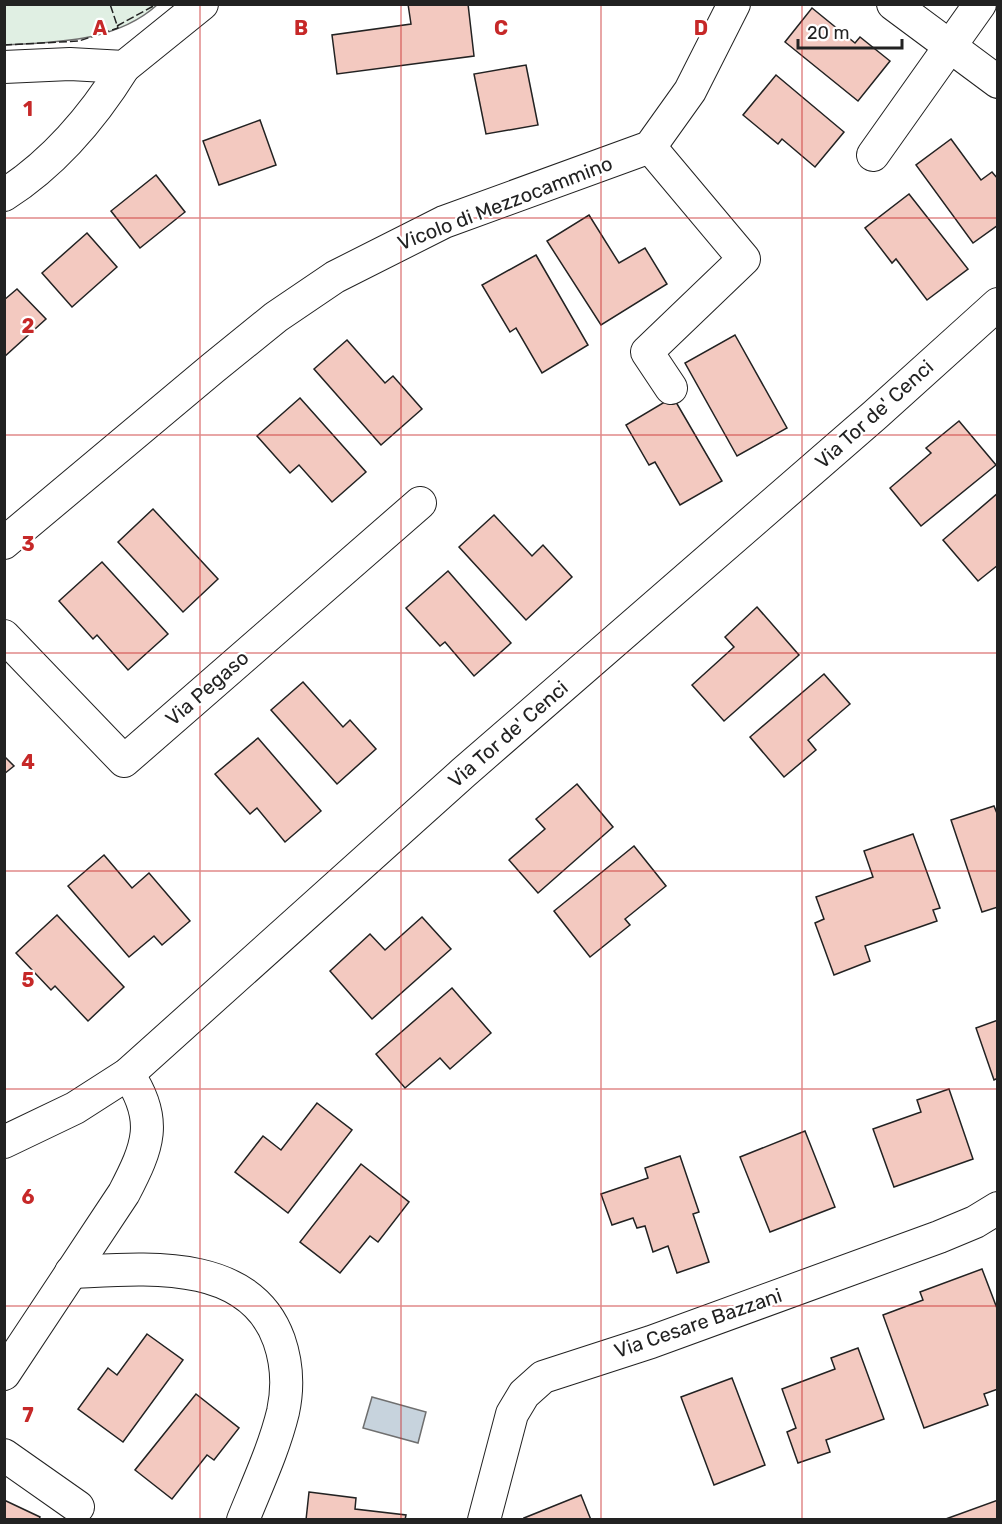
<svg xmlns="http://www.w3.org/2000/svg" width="1002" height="1524" viewBox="0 0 1002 1524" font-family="Rubik,sans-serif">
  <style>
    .green { fill: #e0efe3; stroke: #6f6f6f; stroke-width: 1.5 }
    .water { fill: #c7d3dd; stroke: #6f6f6f; stroke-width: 1.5 }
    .building { fill: #f3c9c0; stroke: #222; stroke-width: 1.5 }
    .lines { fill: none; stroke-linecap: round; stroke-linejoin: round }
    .minor-casing { stroke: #222; stroke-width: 34 }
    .minor { stroke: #fff; stroke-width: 32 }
    .fence { stroke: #222; stroke-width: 1.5; stroke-dasharray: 8 3; stroke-linecap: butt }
    .grid { fill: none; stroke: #c62828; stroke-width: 1.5; stroke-opacity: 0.55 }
    .labels { text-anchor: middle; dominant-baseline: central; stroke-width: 4.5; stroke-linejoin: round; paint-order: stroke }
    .street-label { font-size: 20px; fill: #222; stroke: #fff }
    .grid-label { font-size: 20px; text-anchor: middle; font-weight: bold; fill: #c62828; stroke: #fff; stroke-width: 4.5; stroke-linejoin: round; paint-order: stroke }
  </style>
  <rect width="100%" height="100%" fill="#fff"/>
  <path class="green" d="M5 4H157V5C116 42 57 42 5 45Z"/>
  <path class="water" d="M372 1397 426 1412 418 1443 363 1428Z"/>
  <g class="building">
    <path d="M408 4H468L474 56 337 74 332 35 411 24Z"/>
    <path d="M812 8 855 43 860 37 890 61 858 101 785 42Z"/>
    <path d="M526 65 538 125 486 134 474 74Z"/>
    <path d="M776 75 844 132 815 167 782 139 778 144 743 115Z"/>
    <path d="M260 120 276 165 219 185 203 141Z"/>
    <path d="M951 139 981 180 992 172 998 179V225L973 243 916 165Z"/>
    <path d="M156 175 185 212 140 248 111 211Z"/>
    <path d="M909 194 968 269 927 300 896 259 892 263 865 228Z"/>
    <path d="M589 215 619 263 645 248 667 284 601 325 547 241Z"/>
    <path d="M87 233 117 267 72 307 42 273Z"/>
    <path d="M536 255 588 345 542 373 516 328 510 332 482 285Z"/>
    <path d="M17 289 46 319 4 357V300Z"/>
    <path d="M735 335 787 428 737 456 685 363Z"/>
    <path d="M347 340 385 383 393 376 422 409 381 445 314 369Z"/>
    <path d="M673 397 722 481 680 505 655 462 649 465 626 425Z"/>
    <path d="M300 398 366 472 332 502 299 465 290 473 257 436Z"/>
    <path d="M959 421 996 465 921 526 890 488 931 453 926 448Z"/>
    <path d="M998 493V565L978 581 943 540Z"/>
    <path d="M153 509 218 579 183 612 118 542Z"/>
    <path d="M494 515 532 556 543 545 572 577 526 620 459 547Z"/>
    <path d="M102 562 168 634 128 670 97 635 93 639 59 601Z"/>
    <path d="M448 571 511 643 474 676 445 642 440 646 406 608Z"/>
    <path d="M757 607 799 655 724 721 692 685 734 647 725 637Z"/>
    <path d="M824 674 850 704 808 740 816 750 784 777 750 737Z"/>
    <path d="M303 682 343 727 350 720 376 749 337 784 271 710Z"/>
    <path d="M258 738 321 811 285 842 257 808 250 814 215 774Z"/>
    <path d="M4 756 14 766 4 774Z"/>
    <path d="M577 784 613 827 538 893 509 860 545 829 536 819Z"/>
    <path d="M994 806 998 816V907L982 912 951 820Z"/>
    <path d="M913 834 940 908 933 910 937 921 865 946 870 961 834 975 815 923 824 919 816 897 873 877 864 851Z"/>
    <path d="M634 846 666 886 625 919 630 925 590 957 554 911Z"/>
    <path d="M104 855 132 888 149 873 190 921 162 945 154 936 129 957 68 886Z"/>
    <path d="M57 915 124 987 88 1021 55 986 51 990 16 953Z"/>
    <path d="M422 917 451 949 372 1019 330 971 370 934 385 950Z"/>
    <path d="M452 988 491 1033 450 1069 440 1058 405 1088 376 1054Z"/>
    <path d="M998 1020V1078L994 1080 976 1028Z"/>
    <path d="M949 1089 973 1159 894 1187 873 1129 921 1112 917 1100Z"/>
    <path d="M317 1103 352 1130 288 1213 235 1172 263 1136 281 1150Z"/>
    <path d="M805 1131 835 1207 770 1232 740 1157Z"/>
    <path d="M680 1156 699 1212 693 1214 709 1262 677 1273 668 1246 653 1252 645 1226 637 1228 633 1218 612 1225 601 1194 648 1178 645 1168Z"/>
    <path d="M361 1164 409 1202 378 1242 370 1236 340 1273 300 1242Z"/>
    <path d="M982 1269 998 1311V1389L984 1394 988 1405 924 1428 883 1315 923 1300 920 1292Z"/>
    <path d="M147 1334 183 1360 123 1442 78 1409 108 1368 117 1375Z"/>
    <path d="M858 1348 884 1419 826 1440 830 1452 798 1463 787 1432 796 1428 782 1389 835 1369 831 1358Z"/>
    <path d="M732 1378 765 1465 714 1485 681 1397Z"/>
    <path d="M196 1394 239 1428 214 1460 207 1455 172 1499 135 1470Z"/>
    <path d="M309 1492 356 1498 355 1509 406 1515 405 1520H306Z"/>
    <path d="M581 1495 591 1520H525L524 1518Z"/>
    <path d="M4 1500 40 1517 39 1520H4Z"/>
    <path d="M998 1500V1520H943Z"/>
  </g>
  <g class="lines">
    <g class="minor-casing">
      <g id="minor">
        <path d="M893 4 998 82"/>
        <path d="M4 67 70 64 124 67 202 4"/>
        <path d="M650 147 744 259 647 352 671 388"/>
        <path d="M873 155 980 4"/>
        <path d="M4 195C54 163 93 117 124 67"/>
        <path d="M4 543 213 368 276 317 335 277 444 222 650 147 690 91 734 4"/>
        <path d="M4 636 124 761 420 503"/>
        <path d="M4 1142 75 1108 128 1074 463 773 875 415 998 304"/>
        <path d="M71 1272C141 1269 249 1256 279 1340 287 1363 288 1389 283 1412 274 1449 257 1485 243 1520"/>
        <path d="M4 1374 124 1193C148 1147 159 1120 128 1074"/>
        <path d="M4 1455 78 1507"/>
        <path d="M484 1520 512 1414 524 1394 543 1377 651 1342 939 1237 975 1222 998 1208"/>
      </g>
    </g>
    <use href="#minor" class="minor"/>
    <g class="fence">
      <path d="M117 26 157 4"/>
      <path d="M4 45 79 41 118 28 110 4"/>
    </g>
  </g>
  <path class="grid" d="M200 4V1520M401 4V1520M601 4V1520M802 4V1520M4 218H998M4 435H998M4 653H998M4 871H998M4 1089H998M4 1306H998"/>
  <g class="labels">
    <g class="street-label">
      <text transform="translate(505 203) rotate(-21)">Vicolo di Mezzocammino</text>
      <text transform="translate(874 414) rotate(-42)">Via Tor de' Cenci</text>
      <text transform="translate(207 688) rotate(-41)">Via Pegaso</text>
      <text transform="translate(508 734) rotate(-41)">Via Tor de' Cenci</text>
      <text transform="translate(698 1323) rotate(-19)">Via Cesare Bazzani</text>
    </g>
  </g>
  <g class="grid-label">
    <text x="100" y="35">A</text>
    <text x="301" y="35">B</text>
    <text x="501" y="35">C</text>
    <text x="701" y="35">D</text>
    <text x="28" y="116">1</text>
    <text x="28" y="333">2</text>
    <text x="28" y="551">3</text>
    <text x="28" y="769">4</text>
    <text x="28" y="987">5</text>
    <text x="28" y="1204">6</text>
    <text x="28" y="1422">7</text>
  </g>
  <rect width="1002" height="1524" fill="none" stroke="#222222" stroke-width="12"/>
  <path d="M798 39v9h104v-9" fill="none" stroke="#222222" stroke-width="3"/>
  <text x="807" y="39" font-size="18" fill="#222222" stroke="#ffffff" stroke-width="4.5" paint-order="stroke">20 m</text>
</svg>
